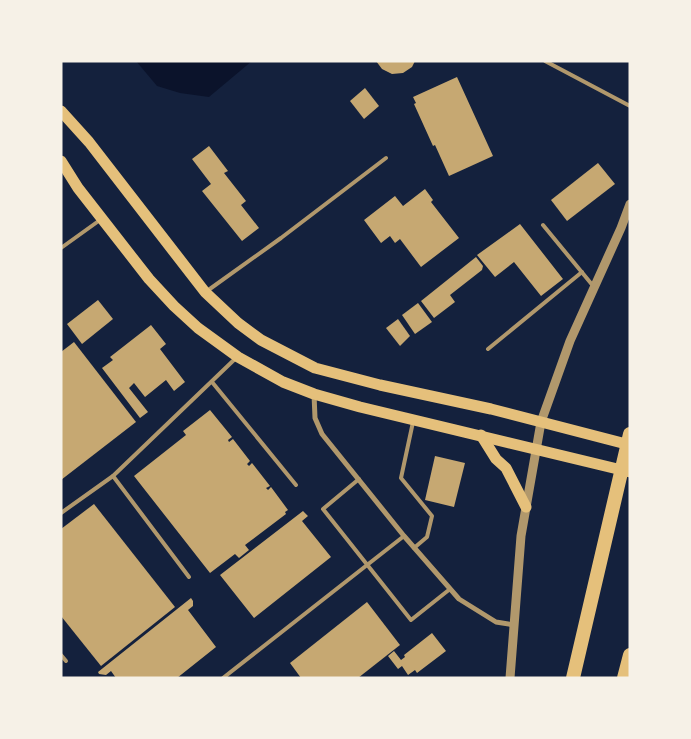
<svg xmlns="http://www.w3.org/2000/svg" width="691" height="739" viewBox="0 0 691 739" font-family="'Titillium Web',sans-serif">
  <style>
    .water { fill: #0b132b }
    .building { fill: #c6a872 }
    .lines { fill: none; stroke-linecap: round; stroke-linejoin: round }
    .service { stroke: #b1986c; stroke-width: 4 }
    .minor { stroke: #b1986c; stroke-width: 5 }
    .tertiary { stroke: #b1986c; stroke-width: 9 }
    .primary { stroke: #e5c07b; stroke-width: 11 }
    .motorway { stroke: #e5c07b; stroke-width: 14 }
  </style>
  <rect width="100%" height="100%" fill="#14213d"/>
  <path class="water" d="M136 61H252L209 97 180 93 157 86Z"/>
  <g class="building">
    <path d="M376 61H415L412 67 403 73 392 74 382 69Z"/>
    <path d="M457 77 493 156 449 176 435 145 433 146 414 104 416 103 413 97Z"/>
    <path d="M365 88 379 106 364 119 350 101Z"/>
    <path d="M209 146 228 171 224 173 246 201 241 205 259 228 242 241 202 191 211 184 192 159Z"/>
    <path d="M598 163 615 184 567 221 551 200Z"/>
    <path d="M425 189 433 200 431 202 459 238 421 267 400 239 395 243 390 236 381 243 364 220 395 196 403 206Z"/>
    <path d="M520 224 563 279 541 296 514 262 495 277 477 255Z"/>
    <path d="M476 257 483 266 482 270 450 295 455 302 434 318 421 301Z"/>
    <path d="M98 300 113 319 82 344 67 324Z"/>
    <path d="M418 303 432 322 415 334 402 315Z"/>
    <path d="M398 319 410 336 400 346 386 328Z"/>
    <path d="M151 325 166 344 160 349 185 382 174 391 166 380 145 397 134 383 129 388 148 412 140 418 102 368 113 360 110 357Z"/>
    <path d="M74 342 136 422 61 480V352Z"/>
    <path d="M210 410 232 437 228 440 229 442 233 439 250 461 247 464 249 466 252 463 270 486 266 488 268 490 271 487 288 510 285 512 286 514 245 545 249 550 239 558 235 554 210 573 134 476 186 435 183 431Z"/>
    <path d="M435 456 465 463 454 507 425 500Z"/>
    <path d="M94 504 175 607 101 666 61 616V529Z"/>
    <path d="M303 511 308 516 302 521 331 557 254 618 220 575Z"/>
    <path d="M191 598 193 601V606L188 610 216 647 177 678H116L111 671 106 675 99 674 98 672Z"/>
    <path d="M367 602 400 645 358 678H301L290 663Z"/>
    <path d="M432 633 446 651 417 673 415 670 408 675 402 666 398 669 388 656 394 651 401 660 405 657 404 655Z"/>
  </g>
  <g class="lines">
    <g class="service">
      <path d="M545 61 630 106"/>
      <path d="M543 225 594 287"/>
      <path d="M61 248 100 220"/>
      <path d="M207 291 281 238 386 158"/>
      <path d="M488 349 582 272"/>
      <path d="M212 382 296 485"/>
      <path d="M413 422 401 478 432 516 427 537 414 548"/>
      <path d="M113 476 189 577"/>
      <path d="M359 479 323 509 411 620 450 589"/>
      <path d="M61 513 113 476 236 358"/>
      <path d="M61 655 66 661"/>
      <path d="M223 678 404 536"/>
    </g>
    <path class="minor" d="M314 394 315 418 322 434 404 536 459 599 496 622 514 625"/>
    <path class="tertiary" d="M510 678 521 536 541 422 570 341 621 228 630 204"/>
    <g class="primary">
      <path d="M61 111 89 142 205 292 238 323 261 340 315 368 380 385 491 409 630 445"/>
      <path d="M61 161 78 188 149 279 174 306 198 328 238 357 283 382 314 394 360 407 630 472"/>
      <path d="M481 435 496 459 506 468 526 507"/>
    </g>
    <g class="motorway">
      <path d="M573 678 630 434"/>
      <path d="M624 678 630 655"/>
    </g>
  </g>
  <rect width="691" height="739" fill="none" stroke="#f6f1e7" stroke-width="125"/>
</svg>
